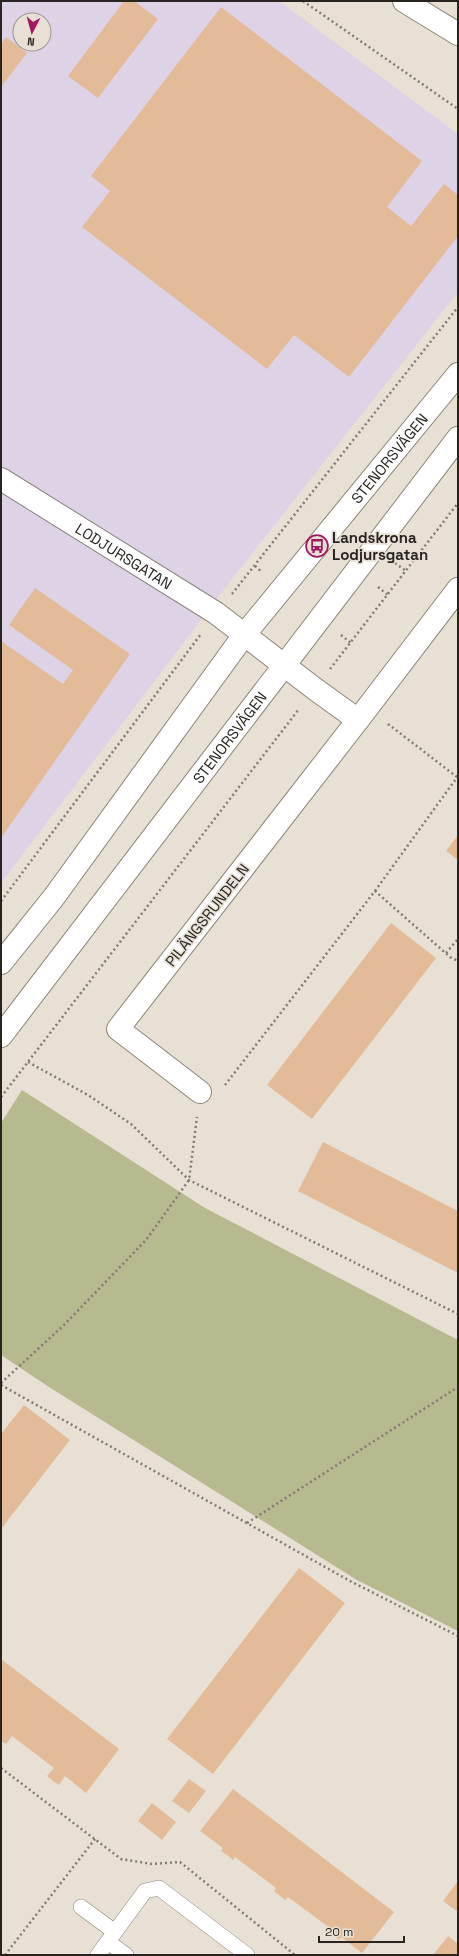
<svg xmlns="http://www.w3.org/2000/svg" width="459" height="1956" viewBox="0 0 459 1956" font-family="'Space Grotesk',sans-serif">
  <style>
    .industrial { fill: #ded2e7; fill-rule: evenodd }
    .green { fill: #b7b98f }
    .building { fill: #e4bb98 }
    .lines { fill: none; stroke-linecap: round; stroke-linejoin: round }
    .lane-casing { stroke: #8b8479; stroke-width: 16 }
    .street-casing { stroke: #8b8479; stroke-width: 24 }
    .secondary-casing { stroke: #8b8479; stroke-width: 24 }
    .path { stroke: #817c74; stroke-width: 2.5; stroke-dasharray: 2 3; stroke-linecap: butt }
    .lane { stroke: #fff; stroke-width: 15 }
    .street { stroke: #fff; stroke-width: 22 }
    .secondary { stroke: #fff; stroke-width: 22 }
    .labels { text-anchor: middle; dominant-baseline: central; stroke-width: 3.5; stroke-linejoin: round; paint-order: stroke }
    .street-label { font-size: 15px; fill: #282521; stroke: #e8e0d4 }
    .poi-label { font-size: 15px; font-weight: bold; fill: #282521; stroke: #e8e0d4; text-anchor: start }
  </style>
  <rect width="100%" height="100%" fill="#e8e0d4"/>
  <path class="industrial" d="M1 1H279L458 134V292L232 579 1 883ZM20 20H44V44H20Z"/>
  <path class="green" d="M22 1090 205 1208 458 1340V1631L357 1580 49 1387 1 1355V1123Z"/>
  <g class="building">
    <path d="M124 1H134L158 19 98 98 68 76Z"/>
    <path d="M221 7 422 161 387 207 411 226 444 184 458 195V236L349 377 294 335 267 369 82 227 110 191 91 176Z"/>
    <path d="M6 37 27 53 1 87V44Z"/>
    <path d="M35 588 130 654 1 838V641L63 684 73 670 9 625Z"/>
    <path d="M458 835V860L446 851Z"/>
    <path d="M391 923 436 958 312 1119 267 1085Z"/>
    <path d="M323 1142 458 1211V1273L298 1191Z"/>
    <path d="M24 1405 70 1440 1 1529V1434Z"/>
    <path d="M299 1568 345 1603 213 1774 167 1739Z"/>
    <path d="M1 1659 119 1749 86 1793 65 1776 59 1785 53 1781 47 1776 54 1768 12 1736 6 1744 1 1741Z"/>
    <path d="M189 1779 206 1791 189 1813 172 1801Z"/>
    <path d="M233 1789 394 1912 362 1953 341 1937 339 1940 328 1931 330 1928 288 1897 285 1900 274 1891 276 1888 235 1857 233 1860 227 1855 221 1851 223 1848 200 1831Z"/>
    <path d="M152 1803 176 1822 162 1840 138 1821Z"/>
    <path d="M458 1881V1912L443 1901Z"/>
    <path d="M448 1936 458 1944V1955H433Z"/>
  </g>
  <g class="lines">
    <g class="lane-casing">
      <g id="lane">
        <path d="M81 1907 115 1932"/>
        <path d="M108 1942 126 1955"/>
        <path d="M98 1955 145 1891 159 1888 247 1955"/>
      </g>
    </g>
    <g class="street-casing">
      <g id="street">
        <path id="s1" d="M1 479 216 613 315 689 358 720 118 1029 200 1092"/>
        <path d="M358 720 458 589"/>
      </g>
    </g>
    <g class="secondary-casing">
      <g id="secondary">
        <path d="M404 1 458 34"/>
        <path id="s2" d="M1 963 54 897 244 635 458 374"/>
        <path id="s3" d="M1 1036 458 438"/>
      </g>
    </g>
    <g class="path">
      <path d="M303 1 458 109"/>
      <path d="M395 563 406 571"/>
      <path d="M255 566 262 572"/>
      <path d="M378 587 388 595"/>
      <path d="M232 594 458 307"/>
      <path d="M341 635 351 643"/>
      <path d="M330 669 458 503"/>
      <path d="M388 724 457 777"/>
      <path d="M375 891 458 776"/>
      <path d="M1 901 201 634"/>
      <path d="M446 953 458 939"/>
      <path d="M28 1062 88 1095 131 1124 189 1180 458 1314"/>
      <path d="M225 1085 375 891 450 957 458 961"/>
      <path d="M1 1097 299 709"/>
      <path d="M1 1383 64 1325 146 1240 189 1180 197 1117"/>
      <path d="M1 1385 350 1581 458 1636"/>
      <path d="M247 1523 458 1387"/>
      <path d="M1 1768 121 1859 152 1864 180 1862 295 1955"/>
      <path d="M5 1955 95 1839"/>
    </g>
    <use href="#lane" class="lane"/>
    <use href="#street" class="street"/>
    <use href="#secondary" class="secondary"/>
  </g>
  <defs>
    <g id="bus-ring" transform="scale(1.15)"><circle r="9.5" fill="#e8e0d4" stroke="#a11761" stroke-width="1.5"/><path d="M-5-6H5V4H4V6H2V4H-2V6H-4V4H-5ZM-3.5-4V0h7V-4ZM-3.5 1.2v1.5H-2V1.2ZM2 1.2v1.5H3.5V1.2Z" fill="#a11761"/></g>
  </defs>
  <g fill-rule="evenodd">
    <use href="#bus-ring" x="317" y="546"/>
  </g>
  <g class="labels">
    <g class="street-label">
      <text stroke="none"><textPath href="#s2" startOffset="637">STENORSVÄGEN</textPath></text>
      <text stroke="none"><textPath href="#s1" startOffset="145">LODJURSGATAN</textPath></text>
      <text stroke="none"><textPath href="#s3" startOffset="376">STENORSVÄGEN</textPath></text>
      <text transform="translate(207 915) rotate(-52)">PILÄNGSRUNDELN</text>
    </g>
    <g class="poi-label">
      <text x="332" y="537">Landskrona<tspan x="332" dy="17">Lodjursgatan</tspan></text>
    </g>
  </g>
  <rect width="459" height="1956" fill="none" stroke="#282521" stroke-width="4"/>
  <g transform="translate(32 32) rotate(186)"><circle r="19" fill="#e8e0d4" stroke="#9b958c"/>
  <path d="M0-3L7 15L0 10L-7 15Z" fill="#a11761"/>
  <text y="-6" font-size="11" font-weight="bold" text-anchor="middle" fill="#282521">N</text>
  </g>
  <path d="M319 1936v6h85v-6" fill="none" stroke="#282521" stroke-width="2"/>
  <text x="325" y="1936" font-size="12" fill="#282521" stroke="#e8e0d4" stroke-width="3" paint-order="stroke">20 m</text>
</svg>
